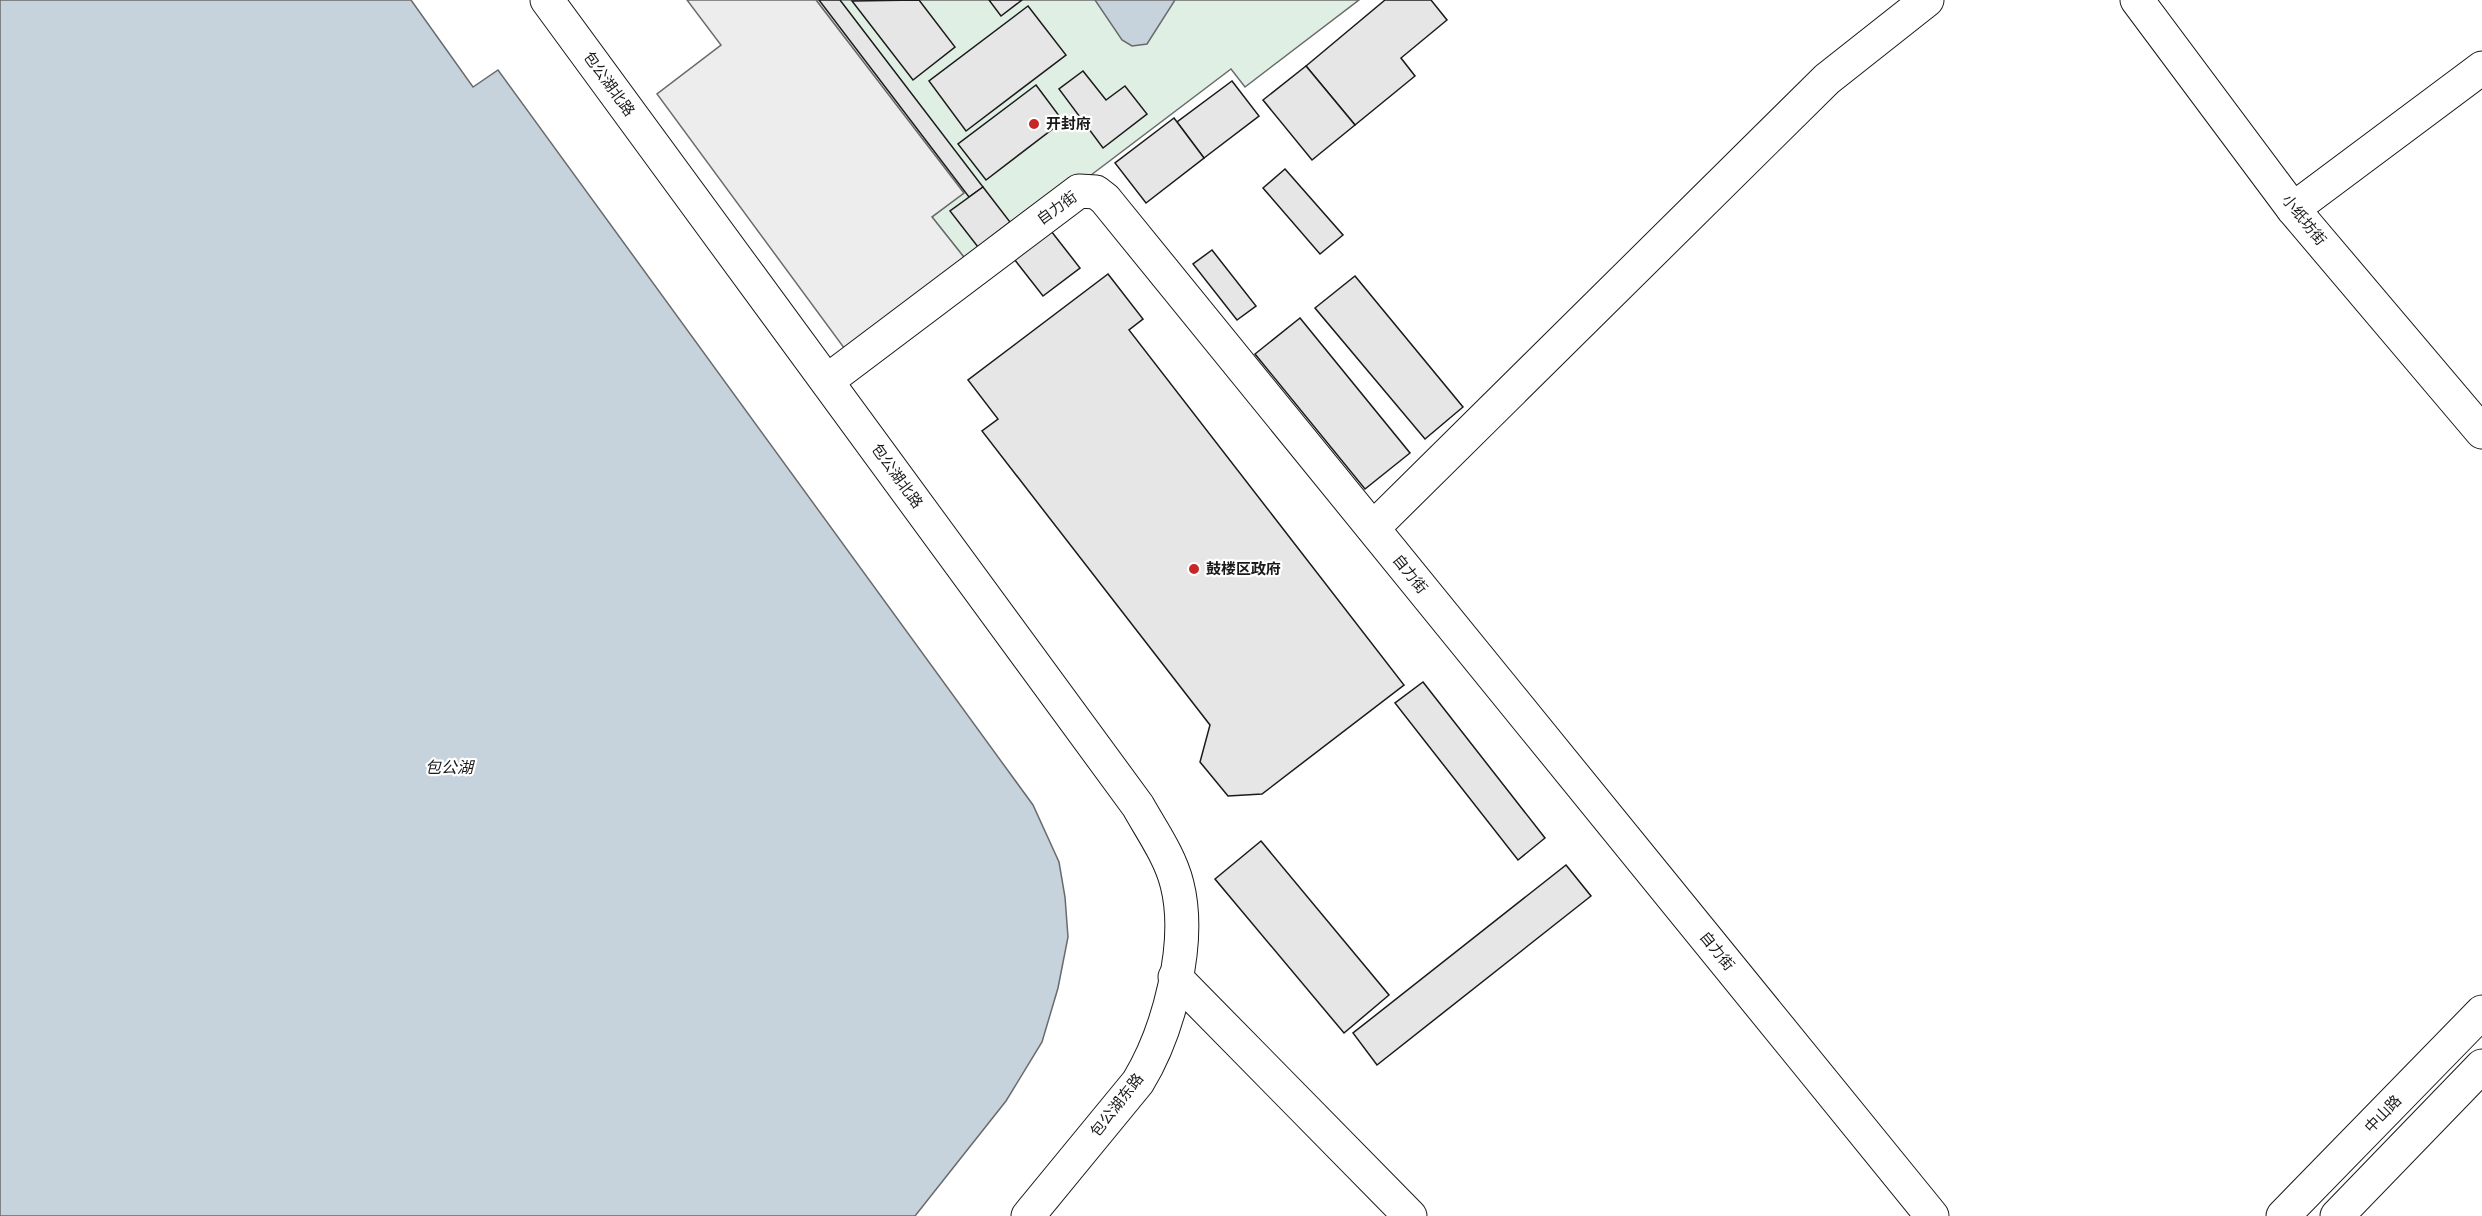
<svg xmlns="http://www.w3.org/2000/svg" width="2482" height="1216" viewBox="0 0 2482 1216" font-family="'Times New Roman','Noto Sans SC',serif">
  <style>
    .green { fill: #e0efe3; stroke: #6a6a6a; stroke-width: 1.5 }
    .parking { fill: #ededed; stroke: #6a6a6a; stroke-width: 1.5 }
    .water { fill: #c6d2dc; stroke: #6a6a6a; stroke-width: 1.5 }
    .building { fill: #e6e6e6; stroke: #1a1a1a; stroke-width: 1.5 }
    .lines { fill: none; stroke-linecap: round; stroke-linejoin: round }
    .street-casing { stroke: #1a1a1a; stroke-width: 35 }
    .secondary-casing { stroke: #1a1a1a; stroke-width: 35 }
    .street { stroke: #fff; stroke-width: 33 }
    .secondary { stroke: #fff; stroke-width: 33 }
    .poi-dot { fill: #c62828; stroke: #fff; stroke-width: 2 }
    .labels { text-anchor: middle; dominant-baseline: central; stroke-width: 4.5; stroke-linejoin: round; paint-order: stroke }
    .street-label { font-size: 15px; fill: #1a1a1a; stroke: #fff }
    .poi-label { font-size: 15px; font-weight: bold; fill: #1a1a1a; stroke: #fff; text-anchor: start }
    .water-label { font-size: 16px; font-style: italic; fill: #1a1a1a; stroke: #fff }
  </style>
  <rect width="100%" height="100%" fill="#fff"/>
  <path class="green" d="M816 0H1359L1245 87 1231 69 971 266 932 217 963 193Z"/>
  <path class="parking" d="M687 0H816L964 193 932 217 971 266 850 356 657 94 721 45Z"/>
  <g class="water">
    <path d="M0 0H411L473 87 498 70 1033 805 1059 862 1065 897 1068 937 1058 988 1042 1042 1006 1101 915 1216H0Z"/>
    <path d="M1095 0H1175L1147 44 1132 46 1122 40Z"/>
  </g>
  <g class="building">
    <path d="M819 0H840L983 187 969 197Z"/>
    <path d="M919 0 955 47 913 80 852 1Z"/>
    <path d="M989 0H1022L1001 16Z"/>
    <path d="M1385 0H1431L1447 20 1401 58 1415 76 1355 125 1306 66Z"/>
    <path d="M1028 6 1066 55 966 131 929 81Z"/>
    <path d="M1306 66 1355 125 1312 160 1263 100Z"/>
    <path d="M1083 71 1106 100 1125 86 1147 114 1103 148 1059 89Z"/>
    <path d="M1232 81 1259 116 1204 158 1177 122Z"/>
    <path d="M1036 85 1063 121 986 180 958 144Z"/>
    <path d="M1174 118 1204 158 1146 203 1115 163Z"/>
    <path d="M1285 169 1343 235 1320 254 1263 188Z"/>
    <path d="M983 187 1010 222 978 247 950 211Z"/>
    <path d="M1044 222 1080 268 1043 296 1007 250Z"/>
    <path d="M1212 250 1256 306 1237 320 1193 264Z"/>
    <path d="M1108 274 1143 319 1129 330 1404 685 1262 794 1228 796 1200 762 1210 725 982 431 998 419 968 380Z"/>
    <path d="M1355 276 1463 407 1425 439 1315 308Z"/>
    <path d="M1300 318 1410 453 1365 489 1255 354Z"/>
    <path d="M1423 682 1545 838 1518 860 1395 703Z"/>
    <path d="M1261 841 1389 995 1344 1033 1215 879Z"/>
    <path d="M1566 865 1591 896 1377 1065 1353 1033Z"/>
  </g>
  <g class="lines">
    <g class="street-casing">
      <g id="street">
        <path d="M547 0 1138 806C1152 831 1170 856 1177 884 1192 943 1169 1031 1138 1082L1028 1216"/>
        <path d="M2137 0 2293 209 2482 432"/>
        <path d="M2293 209 2482 68"/>
        <path d="M827 381 1079 191 1096 192 1105 199 1932 1216"/>
        <path d="M1373 528 1827 79 1927 0"/>
        <path d="M1175 977 1410 1216"/>
      </g>
    </g>
    <g class="secondary-casing">
      <g id="secondary">
        <path d="M2283 1216 2482 1012"/>
        <path d="M2337 1216 2482 1066"/>
      </g>
    </g>
    <use href="#street" class="street"/>
    <use href="#secondary" class="secondary"/>
  </g>
  <g class="poi-dot">
    <circle cx="1034" cy="124" r="6"/>
    <circle cx="1194" cy="569" r="6"/>
  </g>
  <g class="labels">
    <g class="street-label">
      <text transform="translate(609 84) rotate(54)">包公湖北路</text>
      <text transform="translate(1057 208) rotate(-36)">自力街</text>
      <text transform="translate(2304 220) rotate(51)">小纸坊街</text>
      <text transform="translate(897 476) rotate(54)">包公湖北路</text>
      <text transform="translate(1410 574) rotate(51)">自力街</text>
      <text transform="translate(1717 951) rotate(51)">自力街</text>
      <text transform="translate(1117 1105) rotate(-52)">包公湖东路</text>
      <text transform="translate(2383 1114) rotate(-46)">中山路</text>
    </g>
    <g class="poi-label">
      <text x="1046" y="124">开封府</text>
      <text x="1206" y="569">鼓楼区政府</text>
    </g>
    <g class="water-label">
      <text x="449" y="767">包公湖</text>
    </g>
  </g>
</svg>
